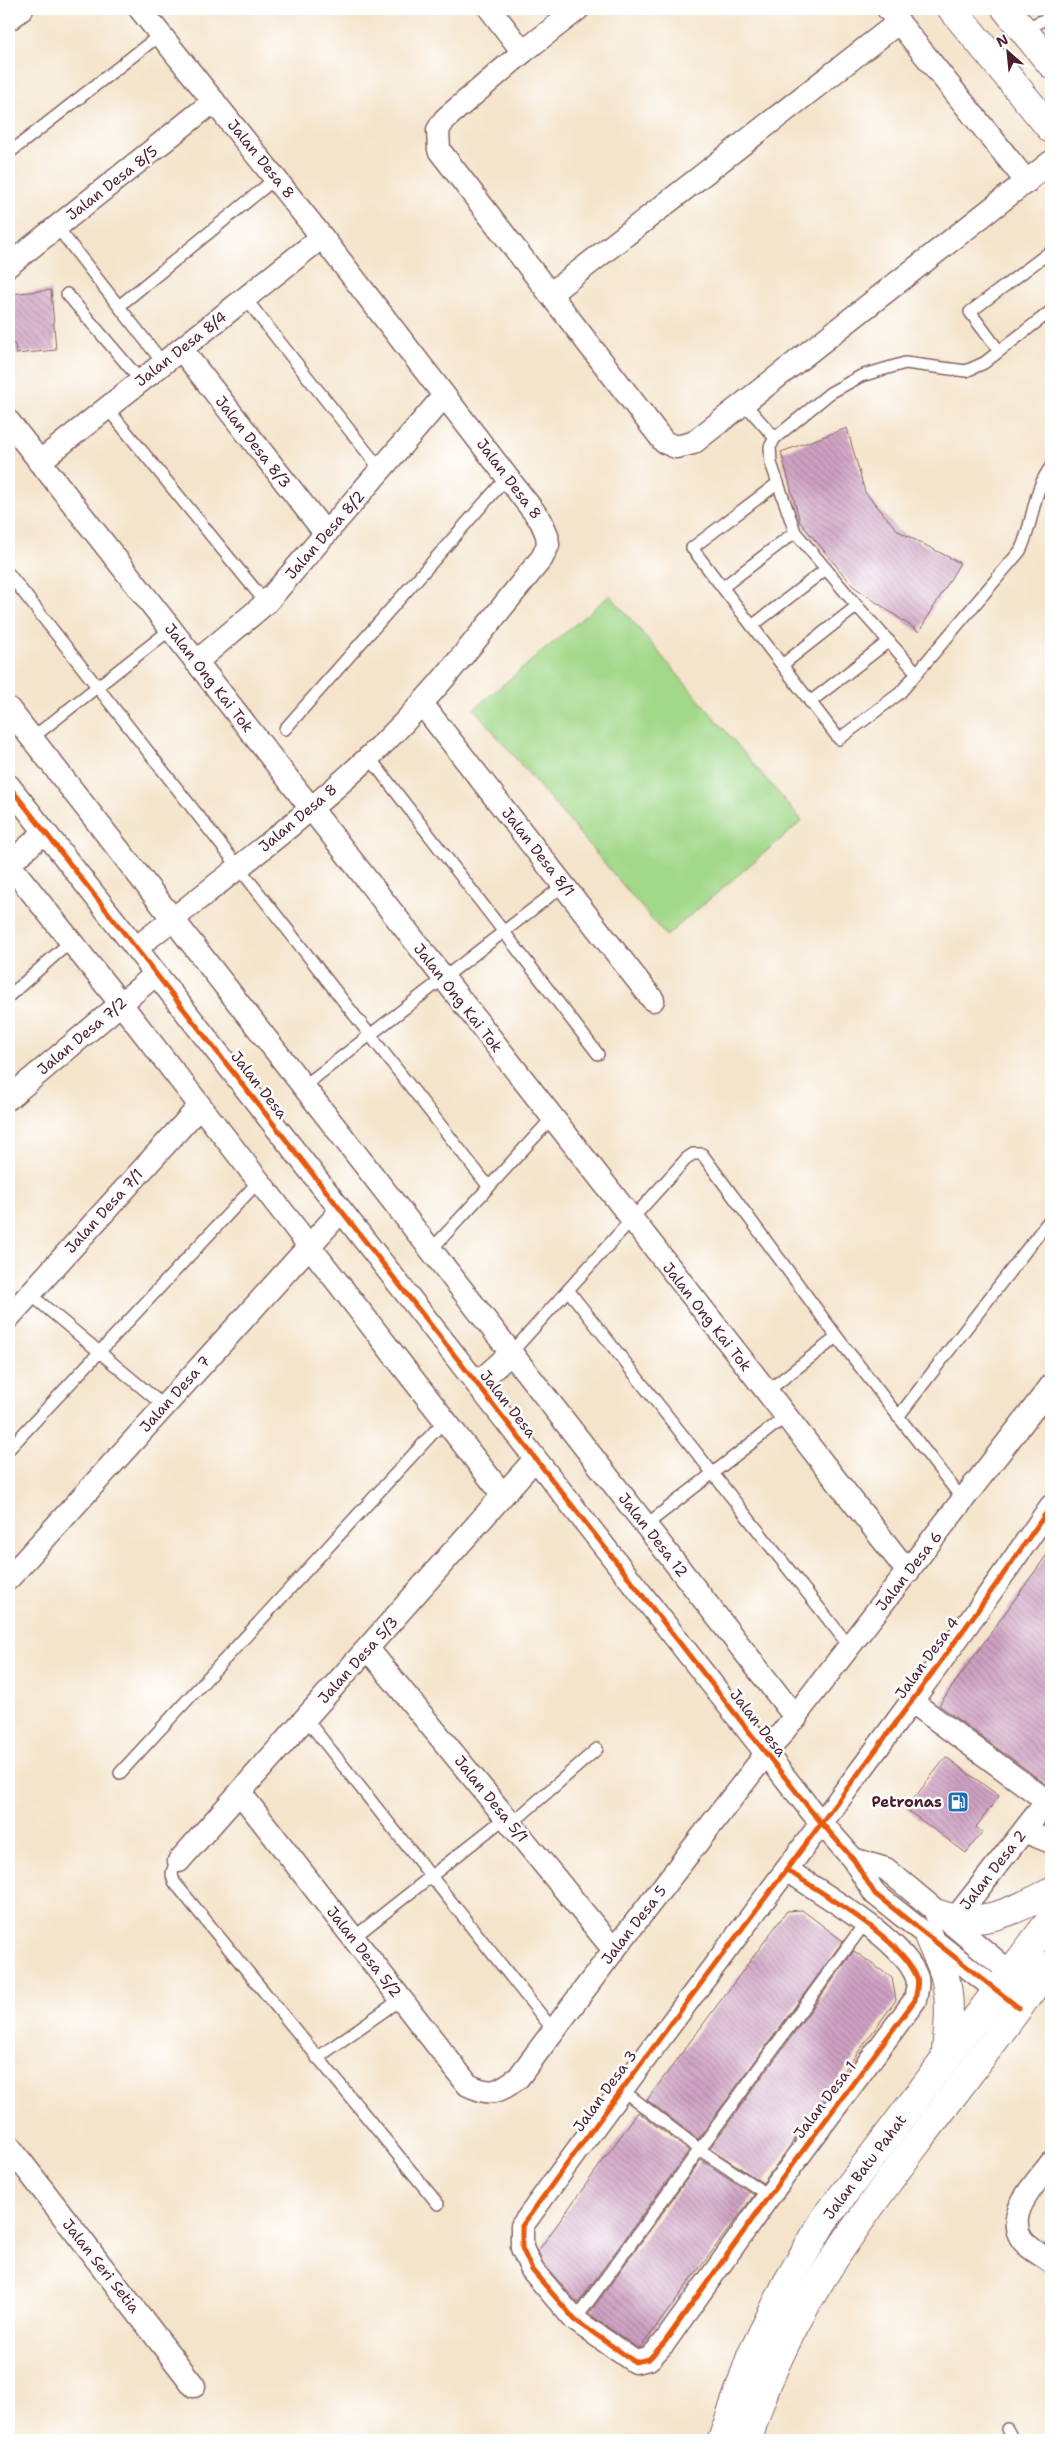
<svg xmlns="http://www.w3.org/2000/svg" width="1060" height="2449" viewBox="0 0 1060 2449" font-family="'Shantell Sans',sans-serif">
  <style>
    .grass { fill: #a2d889; stroke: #767c5a }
    .building { fill: url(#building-back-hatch) }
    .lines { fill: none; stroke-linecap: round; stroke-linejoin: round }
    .service-casing { stroke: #866463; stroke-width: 14 }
    .minor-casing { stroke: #866463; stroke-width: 25 }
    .tertiary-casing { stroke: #866463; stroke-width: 30 }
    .trunk-casing { stroke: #866463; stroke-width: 30 }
    .service { stroke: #fff; stroke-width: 11 }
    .minor { stroke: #fff; stroke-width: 22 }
    .tertiary { stroke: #fff; stroke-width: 28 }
    .trunk { stroke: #fff; stroke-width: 28 }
    .cycleway-casing { stroke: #fff; stroke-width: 8 }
    .cycleway { stroke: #e8590c; stroke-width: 5 }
    .labels { text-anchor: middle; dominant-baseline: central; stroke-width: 5; stroke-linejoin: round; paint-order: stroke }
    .street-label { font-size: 15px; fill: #4a1f2b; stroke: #fff }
    .poi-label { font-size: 15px; font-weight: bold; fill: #4a1f2b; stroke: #fff; text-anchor: end }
  </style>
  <defs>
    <pattern id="building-back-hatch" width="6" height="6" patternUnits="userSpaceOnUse" patternTransform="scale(1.25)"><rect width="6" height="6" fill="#cfa1c3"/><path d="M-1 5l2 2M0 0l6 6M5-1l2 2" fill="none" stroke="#aa839f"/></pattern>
  </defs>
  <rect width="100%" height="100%" fill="#fff"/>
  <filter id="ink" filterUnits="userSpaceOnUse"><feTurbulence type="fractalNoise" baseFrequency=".02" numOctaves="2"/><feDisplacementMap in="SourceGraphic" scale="10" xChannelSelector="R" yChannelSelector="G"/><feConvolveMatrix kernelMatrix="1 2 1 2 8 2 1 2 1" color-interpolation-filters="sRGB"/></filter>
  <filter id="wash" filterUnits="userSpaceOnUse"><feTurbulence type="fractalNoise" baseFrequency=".0096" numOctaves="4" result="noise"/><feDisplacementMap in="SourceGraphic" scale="20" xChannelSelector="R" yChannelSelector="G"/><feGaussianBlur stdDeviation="1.12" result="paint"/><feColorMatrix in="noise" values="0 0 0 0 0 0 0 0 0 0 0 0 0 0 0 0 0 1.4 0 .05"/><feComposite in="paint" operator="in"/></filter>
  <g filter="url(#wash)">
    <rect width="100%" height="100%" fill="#f4e4cb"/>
    <path class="grass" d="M610 595 802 821 666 936 474 709Z"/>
    <g id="blocks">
      <g class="building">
        <path d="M51 290 56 350 16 354 15 344H9V294Z"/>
        <path d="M847 428 865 492 898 531 960 563 919 632 853 586 800 522 781 452Z"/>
        <path d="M1051 1549V1783L1046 1784 939 1705Z"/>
        <path d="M946 1757 999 1796 976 1827 982 1832 966 1853 906 1809Z"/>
        <path d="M802 1910 843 1941 698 2139 647 2100 787 1911Z"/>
        <path d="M854 1951 892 1978 896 2000 763 2183 710 2148Z"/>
        <path d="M638 2112 689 2151 578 2303 543 2263 538 2251Z"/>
        <path d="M701 2160 754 2195 641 2347 638 2348 589 2314Z"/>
      </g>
    </g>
  </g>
  <g filter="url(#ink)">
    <use href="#blocks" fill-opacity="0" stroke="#866463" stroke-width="1"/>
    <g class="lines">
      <g class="service-casing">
        <g id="service">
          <path d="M1023 29 1051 17"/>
          <path d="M9 153 161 34"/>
          <path d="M57 227 163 363"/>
          <path d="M67 294 141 381"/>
          <path d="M245 298 381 470"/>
          <path d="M119 306 276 178"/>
          <path d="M999 351 970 312 1051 251"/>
          <path d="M744 403 775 438"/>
          <path d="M107 408 266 603"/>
          <path d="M778 483 692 548 839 739 900 693 1020 551C1034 524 1032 490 1051 467"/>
          <path d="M9 574 489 1187"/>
          <path d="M723 587 795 532"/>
          <path d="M752 626 826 569"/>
          <path d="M782 665 857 606"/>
          <path d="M917 673 857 606 795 532 771 463 770 447 775 438 830 393 861 376 905 363 966 371 984 363 1051 311"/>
          <path d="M810 702 889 641"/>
          <path d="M285 729 508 476"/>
          <path d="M32 738 171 629"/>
          <path d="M369 757 598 1054"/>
          <path d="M9 996 70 942"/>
          <path d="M304 1086 564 885"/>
          <path d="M431 1250 552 1118"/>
          <path d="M568 1290 850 1647"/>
          <path d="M30 1294 164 1406"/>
          <path d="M511 1353 687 1158 693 1154H702L837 1337 963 1500"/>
          <path d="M766 1392 837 1337"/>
          <path d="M898 1417 1051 1218"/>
          <path d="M9 1449 259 1181"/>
          <path d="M646 1525 785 1417"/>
          <path d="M306 1719 554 2031"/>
          <path d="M120 1773 445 1420"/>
          <path d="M511 1824 597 1749"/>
          <path d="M179 1861C172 1868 170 1875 175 1883L438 2204"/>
          <path d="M353 1938 506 1817"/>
          <path d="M317 2058 401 1999"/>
          <path d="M621 2089 699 2149 769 2196"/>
          <path d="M575 2320 865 1923"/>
          <path d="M1007 2429 1013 2440"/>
        </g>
      </g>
      <g class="minor-casing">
        <g id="minor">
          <path d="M490 9 523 52"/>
          <path d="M578 9 523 52 445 119 438 130 439 150 664 442 676 447 693 443 1051 162"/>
          <path d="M888 9 1027 182"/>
          <path d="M9 19 22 9"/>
          <path d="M9 265 214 101"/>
          <path d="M550 294 899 22"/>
          <path d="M181 349 326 534"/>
          <path d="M9 422 908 1572"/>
          <path d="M39 462 322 237"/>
          <path d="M196 662 266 603 444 396"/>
          <path d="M422 704 653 1000"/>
          <path d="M9 709 796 1718"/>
          <path d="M9 786 812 1812 853 1859 875 1894 1010 2001"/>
          <path d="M9 864 121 1004 503 1495"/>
          <path d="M9 864 45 832"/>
          <path d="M136 948C214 886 295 826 368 758 433 698 486 626 542 558L548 545 547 535 541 521 322 237 140 9"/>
          <path d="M9 1098 156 974"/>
          <path d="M9 1317 200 1106"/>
          <path d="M477 1384 511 1353"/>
          <path d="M9 1578 341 1211"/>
          <path d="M368 1649 614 1950"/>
          <path d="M911 1701 1047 1801"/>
          <path d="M241 1794 468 2085C492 2096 497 2093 518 2078L614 1950 1051 1386"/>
          <path d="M1024 1831 1051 1842"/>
          <path d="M853 1859 886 1869 1024 1984"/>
          <path d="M179 1861 535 1459"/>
          <path d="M787 1870C821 1893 904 1940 917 1978 919 1984 916 1994 915 2000L769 2196 664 2343 649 2359 635 2362 575 2320 532 2270 522 2248V2226C696 1984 882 1751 1051 1506"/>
          <path d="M954 1920 1051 1796"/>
          <path d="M9 2146 194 2386"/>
          <path d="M1051 2163C1037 2182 1005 2212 1021 2238 1027 2248 1042 2255 1051 2262"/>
        </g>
      </g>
      <g class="tertiary-casing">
        <g id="tertiary">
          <path d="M952 9 1051 129"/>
          <path d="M1006 9 1051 64"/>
        </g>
      </g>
      <g class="trunk-casing">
        <g id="trunk">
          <path d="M939 1914C979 1929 1016 1910 1051 1892"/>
          <path d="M929 1938C934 1951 942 1964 945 1977 952 2004 948 2032 945 2059"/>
          <path d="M722 2440 751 2356 788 2281 824 2220 1051 1919"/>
          <path d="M748 2440C778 2330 849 2233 917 2143 962 2083 1007 2024 1051 1964"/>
        </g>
      </g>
      <use href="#service" class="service"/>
      <use href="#minor" class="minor"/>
      <use href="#tertiary" class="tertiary"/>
      <use href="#trunk" class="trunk"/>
      <g class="cycleway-casing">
        <g id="cycleway">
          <path d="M9 786 812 1812 853 1859 875 1894 1019 2008"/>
          <path d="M787 1870C821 1893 904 1940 917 1978 919 1984 916 1994 915 2000L769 2196 664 2343 649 2359 635 2362 575 2320 532 2270 522 2248V2226C696 1984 882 1751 1051 1506"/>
        </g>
      </g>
      <use href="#cycleway" class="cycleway"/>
    </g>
  </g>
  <defs>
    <g id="fuel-square" transform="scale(1.125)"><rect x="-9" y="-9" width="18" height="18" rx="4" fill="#1f6fb2" stroke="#fff"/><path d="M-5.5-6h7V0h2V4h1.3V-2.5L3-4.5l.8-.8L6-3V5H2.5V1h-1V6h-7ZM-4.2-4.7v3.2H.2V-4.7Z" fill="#fff"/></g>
  </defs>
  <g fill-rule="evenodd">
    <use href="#fuel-square" x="958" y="1802"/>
  </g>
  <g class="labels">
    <g class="street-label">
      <text transform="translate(261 159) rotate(51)">Jalan Desa 8</text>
      <text transform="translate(112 183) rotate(-38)">Jalan Desa 8/5</text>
      <text transform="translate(181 349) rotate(-38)">Jalan Desa 8/4</text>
      <text transform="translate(253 442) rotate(52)">Jalan Desa 8/3</text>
      <text transform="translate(509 479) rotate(53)">Jalan Desa 8</text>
      <text transform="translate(325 535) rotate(-49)">Jalan Desa 8/2</text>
      <text transform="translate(209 678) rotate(52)">Jalan Ong Kai Tok</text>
      <text transform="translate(298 818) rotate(-40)">Jalan Desa 8</text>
      <text transform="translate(538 852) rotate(52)">Jalan Desa 8/1</text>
      <text transform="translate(458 998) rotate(52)">Jalan Ong Kai Tok</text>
      <text transform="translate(82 1036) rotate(-40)">Jalan Desa 7/2</text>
      <text transform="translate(259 1085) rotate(52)">Jalan Desa</text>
      <text transform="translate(104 1211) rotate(-48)">Jalan Desa 7/1</text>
      <text transform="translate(707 1317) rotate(52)">Jalan Ong Kai Tok</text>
      <text transform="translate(175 1394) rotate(-48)">Jalan Desa 7</text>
      <text transform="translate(508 1404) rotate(52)">Jalan Desa</text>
      <text transform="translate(653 1535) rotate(52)">Jalan Desa 12</text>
      <text transform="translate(909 1571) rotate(-52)">Jalan Desa 6</text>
      <text transform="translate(927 1658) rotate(-54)">Jalan Desa 4</text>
      <text transform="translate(358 1660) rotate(-48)">Jalan Desa 5/3</text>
      <text transform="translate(758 1723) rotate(52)">Jalan Desa</text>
      <text transform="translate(491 1799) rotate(51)">Jalan Desa 5/1</text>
      <text transform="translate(993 1870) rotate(-52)">Jalan Desa 2</text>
      <text transform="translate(634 1925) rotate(-52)">Jalan Desa 5</text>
      <text transform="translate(364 1952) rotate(52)">Jalan Desa 5/2</text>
      <text transform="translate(605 2091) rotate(-54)">Jalan Desa 3</text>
      <text transform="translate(825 2100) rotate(-53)">Jalan Desa 1</text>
      <text transform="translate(865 2167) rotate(-53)">Jalan Batu Pahat</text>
      <text transform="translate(101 2266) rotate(52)">Jalan Seri Setia</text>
    </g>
    <g class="poi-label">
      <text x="942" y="1802">Petronas</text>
    </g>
  </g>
  <rect width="1060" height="2449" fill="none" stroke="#fff" stroke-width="30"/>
  <g transform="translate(1008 52) rotate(333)" stroke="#ffffff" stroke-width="4" paint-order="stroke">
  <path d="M0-4L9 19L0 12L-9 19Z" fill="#4a1f2b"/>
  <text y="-8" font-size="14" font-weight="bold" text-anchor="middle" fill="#4a1f2b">N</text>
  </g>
</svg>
